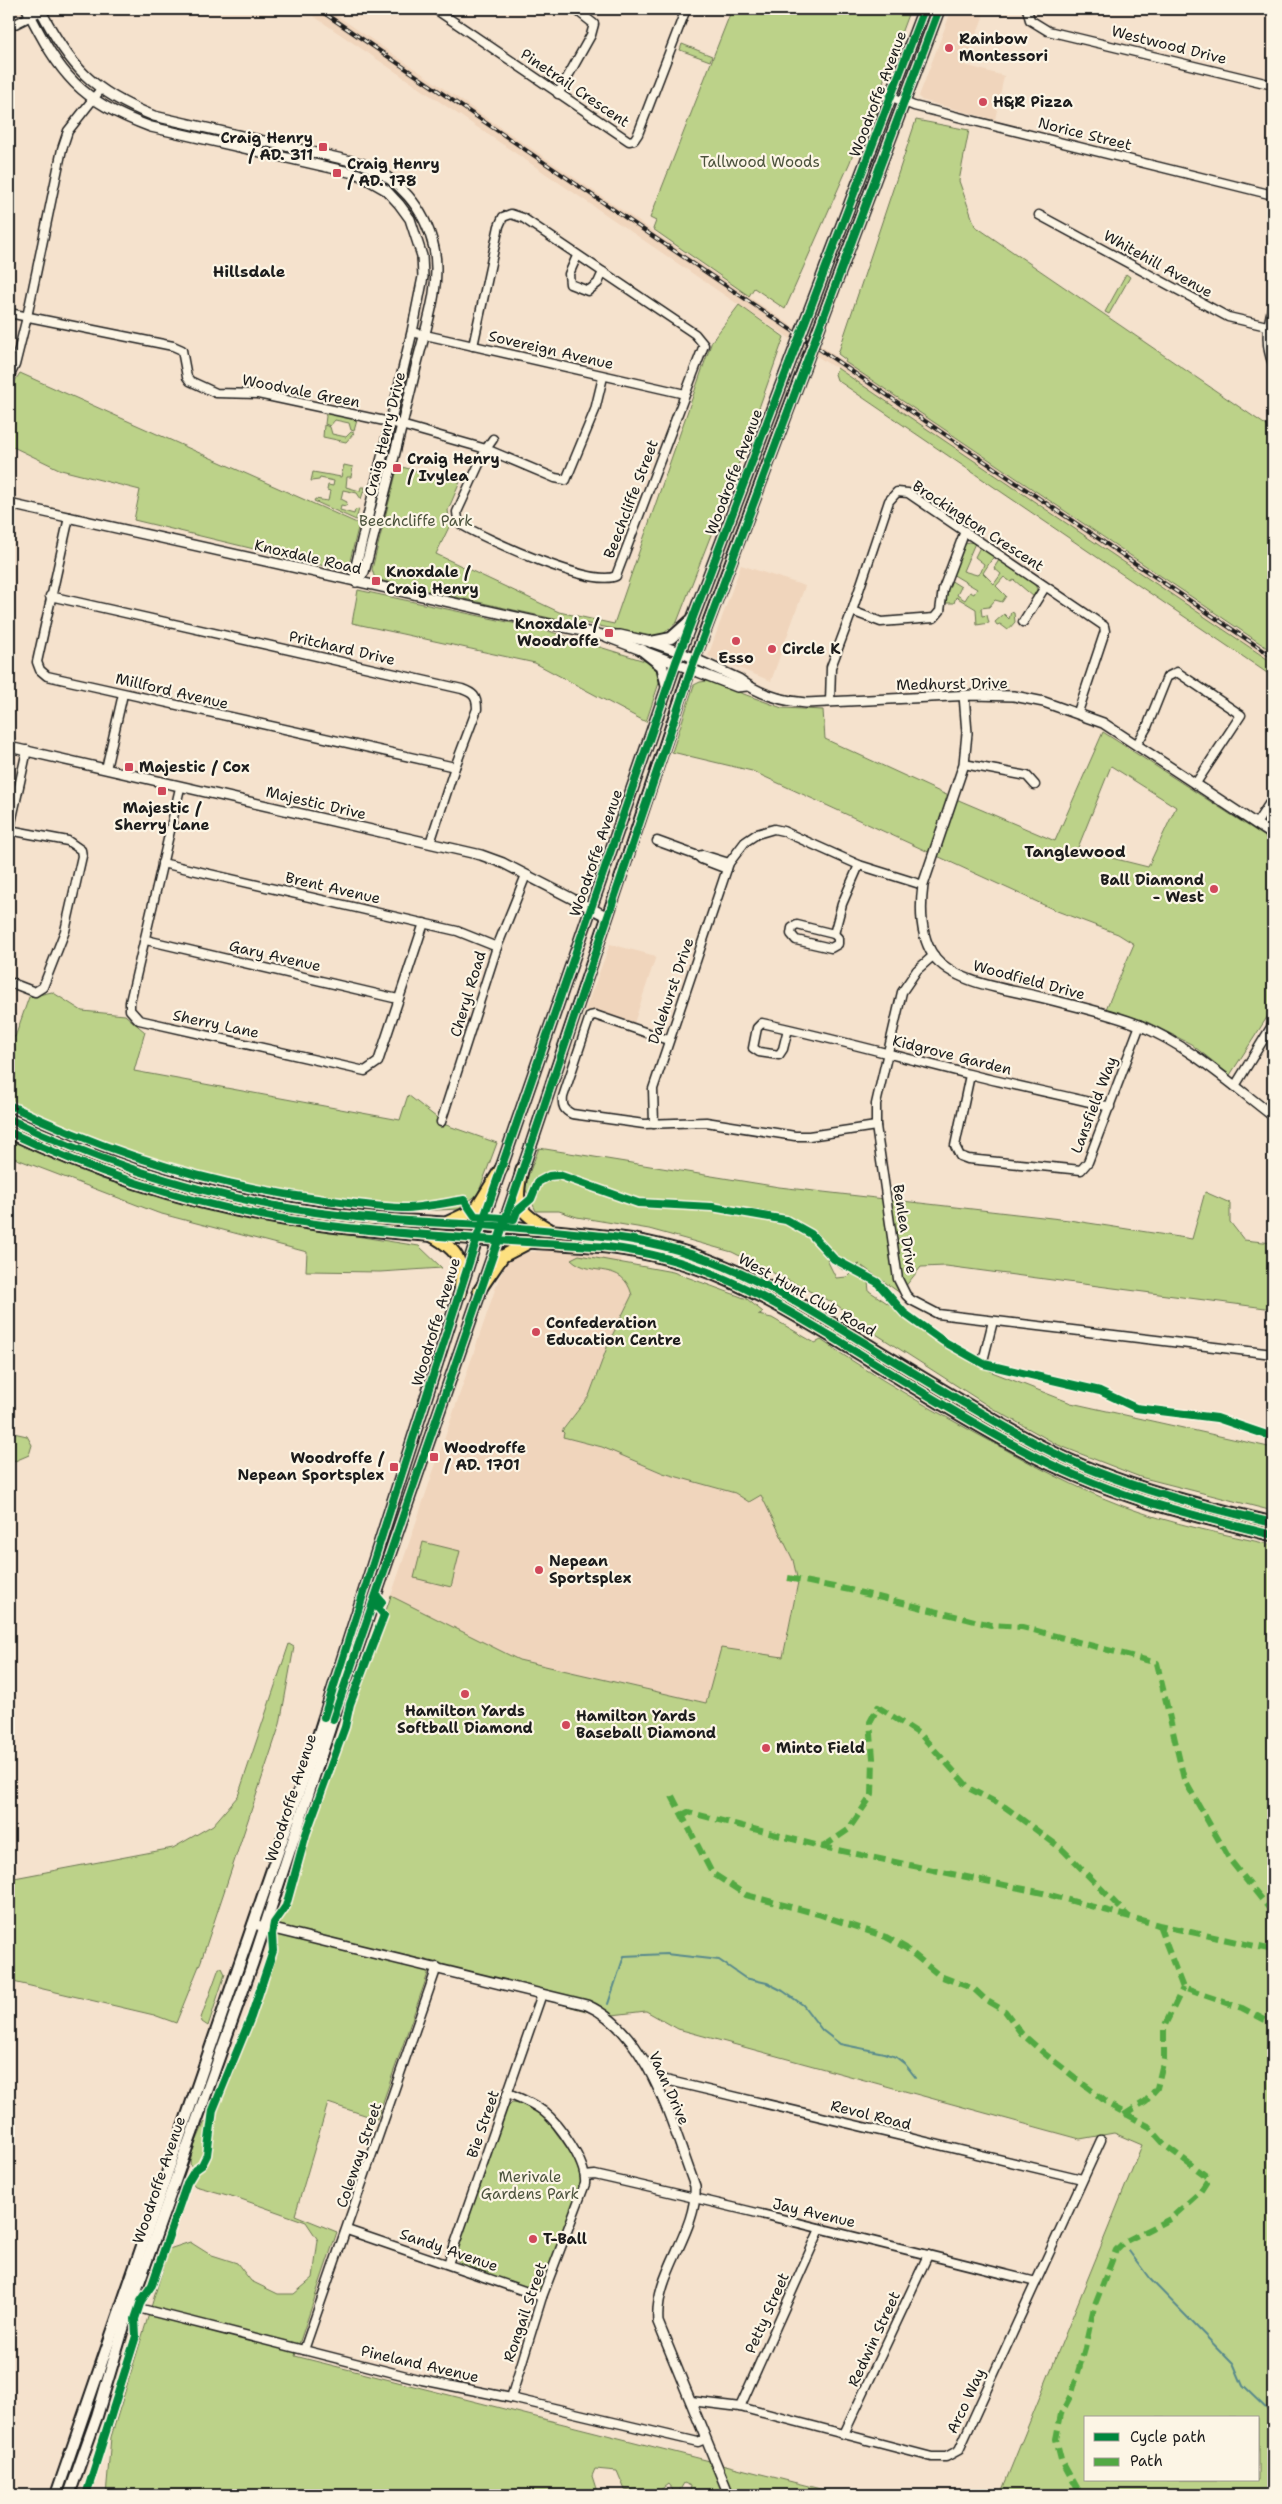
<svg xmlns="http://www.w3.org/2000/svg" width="1282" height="2504" viewBox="0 0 1282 2504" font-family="'Shantell Sans',sans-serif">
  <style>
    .built { fill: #f0d5bc }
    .green { fill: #bcd289; stroke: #6c7752; fill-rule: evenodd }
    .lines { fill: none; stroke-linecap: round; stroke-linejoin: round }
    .stream { stroke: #598a8c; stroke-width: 2 }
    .minor-casing { stroke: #1c1c1c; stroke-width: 11 }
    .tertiary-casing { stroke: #1c1c1c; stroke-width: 12 }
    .secondary-casing { stroke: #1c1c1c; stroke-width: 14 }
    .primary-casing { stroke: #1c1c1c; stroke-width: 15 }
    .minor { stroke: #fcf5e5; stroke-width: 8 }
    .tertiary { stroke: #fcf5e5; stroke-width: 9 }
    .secondary { stroke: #fcf5e5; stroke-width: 10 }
    .primary { stroke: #fde080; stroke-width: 11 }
    .rail-casing { stroke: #1c1c1c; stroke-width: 4 }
    .rail { stroke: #fcf5e5; stroke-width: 2; stroke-dasharray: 5.5; stroke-linecap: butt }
    .quiet { stroke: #52a943; stroke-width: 6; stroke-dasharray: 12 6; stroke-linecap: butt }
    .cycleway-casing { stroke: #fcf5e5; stroke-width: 11 }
    .cycleway { stroke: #00873e; stroke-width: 8 }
    .poi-dot { fill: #d1495b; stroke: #fcf5e5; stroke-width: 2 }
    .labels { text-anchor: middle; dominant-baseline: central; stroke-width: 4.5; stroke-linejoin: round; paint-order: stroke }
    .poi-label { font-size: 15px; font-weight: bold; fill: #1c1c1c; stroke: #fcf5e5; text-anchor: start }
    .street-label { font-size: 15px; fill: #1c1c1c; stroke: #fcf5e5 }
    .park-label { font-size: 15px; fill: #4c533d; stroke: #fcf5e5 }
    .neighbourhood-label { font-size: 16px; font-weight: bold; fill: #1c1c1c; stroke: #fcf5e5 }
  </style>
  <rect width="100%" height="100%" fill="#f5e2cd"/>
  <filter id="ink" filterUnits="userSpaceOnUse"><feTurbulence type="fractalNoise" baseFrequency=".02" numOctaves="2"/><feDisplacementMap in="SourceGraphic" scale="10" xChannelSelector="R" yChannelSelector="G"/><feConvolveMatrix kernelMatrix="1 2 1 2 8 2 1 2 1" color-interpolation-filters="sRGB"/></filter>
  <g filter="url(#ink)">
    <g class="built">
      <path d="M303 9H327L1273 654V663L836 367 832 366 739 305Z"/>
      <path d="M952 9H986L965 65 1004 76 995 120 921 100 919 96Z"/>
      <path d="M741 565 805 586 771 681 708 656Z"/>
      <path d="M610 944 656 956 633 1026 585 1010Z"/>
      <path d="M561 1250 619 1258 636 1283 628 1282 632 1296 609 1342 589 1396 562 1430 564 1433 563 1437 602 1447 663 1473 735 1493 749 1502 761 1495 793 1560 798 1582 783 1657 706 1703 519 1660 391 1596 499 1278 512 1253Z"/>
    </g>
    <g class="green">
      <path d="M732 9H910L884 79 876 115 868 112 850 162 785 309 754 288 749 296 653 229 656 221 650 218Z"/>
      <path d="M682 44 712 56 710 61 680 50Z"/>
      <path d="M916 120 969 130 959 181 975 226 1273 430V652L845 362 846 360 838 354Z"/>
      <path d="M1126 274 1130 277 1109 314 1105 312Z"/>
      <path d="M739 305 784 337 746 445 677 622 663 634 652 636 583 623H572L375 579 372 569 398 466 460 482 448 510 450 525 436 554 559 612 614 624 712 341Z"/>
      <path d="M837 368 1273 663V677L837 380 835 374Z"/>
      <path d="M20 373 359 524 348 569 341 570 134 520 140 490 61 470 9 445V390Z"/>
      <path d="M324 412 357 420 354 431 351 430 349 423 335 420 330 426 325 424 326 416Z"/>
      <path d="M324 425 330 427 332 434 346 437 351 432 354 433 346 442 323 437Z"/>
      <path d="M344 465 353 467 351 477H347L346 487 360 491 361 487H365L361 499 357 493 343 490 341 499 347 502 346 506 341 505 340 510 354 514 355 510 359 509 356 520 314 501 315 499 328 501 330 491 327 490 328 485 333 486 334 481 320 478 319 480 311 481 313 472 341 477Z"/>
      <path d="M968 542 975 543 963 571 977 575 981 572 984 564 975 557 980 547 994 556 983 573 994 584 1001 574 994 568 999 560 1034 583 1037 589 1034 597 1014 580 1011 582 1004 577 996 586 1006 596 1002 602 995 600 989 607 981 608 982 616 987 615 989 623 977 625 976 609 956 597 954 603H946V590L950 580 961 587 957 595 965 600 970 592 974 594 977 589 952 574 962 547Z"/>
      <path d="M358 590 545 630 648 662 657 668 660 680 646 722 535 663 352 623Z"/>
      <path d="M1011 612 1014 613 1015 622 1008 630 1000 624 997 625 995 622 1004 614 1009 619Z"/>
      <path d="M708 681 782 708 823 710 825 739 942 793 1055 841 1103 732 1273 842V1008L1230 1075 1191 1044 1145 1021 1106 1009 1134 944 1118 934 1057 911 752 771 672 752 694 685 700 682ZM1111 766 1176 807 1148 867 1088 852 1085 857 1077 850Z"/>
      <path d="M52 992 82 1011 125 1015 145 1032 134 1071 400 1120 408 1095 446 1125 497 1143 478 1194 459 1209 377 1213 241 1189 85 1142 9 1109V1036L15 1037 29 997Z"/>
      <path d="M9 1138 102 1179 236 1217 419 1246 442 1268 380 1272 306 1271 307 1252 158 1213 9 1156Z"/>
      <path d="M539 1148 779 1187 1069 1220 1192 1239 1205 1192 1230 1203V1222L1244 1240 1273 1243V1309L946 1266 921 1267 900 1293 862 1266 867 1273 869 1291 992 1372 1071 1403 1273 1448V1511L1140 1477 1058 1445 990 1407 865 1327 837 1305 732 1252 649 1229 577 1217 559 1211H536L524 1186ZM827 1260 843 1270 860 1264 847 1277 836 1278Z"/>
      <path d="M579 1255 673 1272 747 1299 763 1312 758 1315 772 1318 815 1343 821 1340C875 1377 932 1410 990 1441 1033 1465 1076 1488 1123 1506 1171 1524 1223 1534 1273 1545V2495H1000L1142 2145 1114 2133 1080 2139 678 2029 646 2011 604 2016 430 1968 377 2119 328 2103 295 2215 337 2232 295 2356 844 2495H689L691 2486 684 2483 677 2495 668 2484 654 2495 625 2490 617 2471 595 2469 592 2476 598 2495H106L111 2437 169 2249 190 2242 209 2254 237 2263 251 2281 278 2294H294L313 2278 318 2240 306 2222 238 2198 195 2186 191 2181 196 2172 204 2168 211 2151 213 2118 391 1596 519 1660 706 1703 721 1648 783 1657 798 1582 793 1560 761 1495 749 1502 735 1493 663 1473 602 1447 563 1437 564 1433 562 1431 589 1396 609 1342 632 1295C622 1259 592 1279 571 1259ZM1086 2418H1258V2480H1086Z"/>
      <path d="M9 1432 27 1436 32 1445 29 1455 15 1461 9 1459Z"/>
      <path d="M423 1542 460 1551 451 1587 414 1578Z"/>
      <path d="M289 1644 294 1647 280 1724 201 1961 176 2023 154 2015 9 1981V1879L173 1848 213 1825 238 1796Z"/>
      <path d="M219 1968H222L225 1974 208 2026 202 2022 201 2018Z"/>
      <path d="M512 2102 520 2103 545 2117 574 2158 580 2174 581 2184 543 2288 536 2292 462 2266 456 2259V2251L507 2107Z"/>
      <path d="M207 2121C212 2134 207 2154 199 2165L191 2168C187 2156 200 2135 204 2123Z"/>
    </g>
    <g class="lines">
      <g class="stream">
        <path d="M608 2004 624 1956 666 1954 719 1960 745 1978 767 1983 783 1991 803 2005 822 2030 840 2044 884 2053 896 2057 905 2064 916 2078"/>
        <path d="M1129 2251 1149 2278 1234 2365 1243 2386 1273 2415"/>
      </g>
      <g class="minor-casing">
        <g id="minor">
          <path d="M435 9 629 141 634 140 638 134 686 9"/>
          <path d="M1027 9 1030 20 1048 31 1273 85"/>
          <path d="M9 27 41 11"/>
          <path d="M558 94 591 35 594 24 575 9"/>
          <path d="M892 97 914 106 1273 195"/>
          <path d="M1039 215 1228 317 1267 326"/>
          <path d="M577 256 569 274 570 284 588 291 598 283 603 272"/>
          <path d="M1273 304C1268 325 1264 343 1273 364"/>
          <path d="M9 313 173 346 182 350 187 377 190 381 216 393 258 394 394 423 486 449 457 512 458 520 462 525C486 539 592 588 616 576L704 345 695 334 523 218 511 214 503 217 499 226 473 346"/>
          <path d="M412 332 685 394"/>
          <path d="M9 377 15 365 27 317 62 149 68 131 101 89"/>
          <path d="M493 439 486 449 555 478 566 480 595 410 603 377"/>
          <path d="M69 517 37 662 40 670 47 676 455 767"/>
          <path d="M50 596 462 689C473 693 477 696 477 709L455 767 430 843"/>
          <path d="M852 611 881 622 934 618 940 611 943 589 965 531"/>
          <path d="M1023 622 1045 587"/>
          <path d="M830 702 831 667 852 611 889 501 897 492 908 493 1104 626 1105 631 1078 712"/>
          <path d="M1137 744 1147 727 1167 677 1177 672 1241 715 1196 783"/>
          <path d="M964 764 1027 776 1035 785"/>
          <path d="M106 769 123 694"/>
          <path d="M180 788 130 1002V1010L139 1020 365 1071 378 1062 424 923"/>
          <path d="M1256 824 1273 798"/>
          <path d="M9 832 27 750"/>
          <path d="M657 841 698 856"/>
          <path d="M162 863 457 931 497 947"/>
          <path d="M727 869 701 859 698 856 703 855 729 863"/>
          <path d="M797 925 834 934 838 938V944L831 948 796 940 791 934 792 928Z"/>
          <path d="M834 934 842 904 859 865"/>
          <path d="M146 940 398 999"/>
          <path d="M934 955 917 970 902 992 876 1104V1126L898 1279 906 1295 911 1300 938 1314 1273 1354"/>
          <path d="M9 982 35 992 43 987 65 931 82 856 81 850 68 841 9 830"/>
          <path d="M788 1029 783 1049 779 1055 759 1052 753 1048 757 1028 762 1023C831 1038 900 1057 969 1074 1015 1086 1063 1095 1110 1107"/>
          <path d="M668 1040 595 1015 590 1016 563 1097C562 1106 564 1110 572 1114L644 1124 706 1122 795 1136H809L876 1126"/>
          <path d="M970 1075 955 1146 960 1156 968 1159 1081 1170 1088 1162 1140 1025"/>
          <path d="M1235 1086 1273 1024"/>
          <path d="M441 1122 497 947 526 875"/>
          <path d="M654 1124 653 1089 729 863 745 842 757 834 774 829 783 831 859 865 923 885"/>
          <path d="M984 1357 993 1321"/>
          <path d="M653 2077 1082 2179"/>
          <path d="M508 2093C520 2098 533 2103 543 2111 559 2123 587 2163 585 2184L542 2297 511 2398"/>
          <path d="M585 2176 595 2175C742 2208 889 2245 1036 2282"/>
          <path d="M347 2230 542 2297"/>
          <path d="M448 2264 542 1994"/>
          <path d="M130 2306 422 2380 511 2398 698 2442 705 2439"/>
          <path d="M304 2350 437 1967"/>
          <path d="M691 2401 740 2407 932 2457H946L959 2450 1101 2140"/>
          <path d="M740 2407 820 2229"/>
          <path d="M844 2434 928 2255"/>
        </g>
      </g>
      <g class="tertiary-casing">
        <g id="tertiary">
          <path d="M27 9C60 75 80 101 151 127L358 174 386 190 399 204 410 219 422 256 423 277 412 332 355 570 356 582"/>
          <path d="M40 9C70 67 93 92 154 116L360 163C398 177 425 208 434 248 442 285 425 330 416 367 400 435 382 504 364 572L356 582"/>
          <path d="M9 504 539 622 602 635H620L651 642 680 652 739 679C758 694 783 701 806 703L973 695 1014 696 1044 702 1103 723 1273 835"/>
          <path d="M607 637 737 687 747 686"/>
          <path d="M964 695 967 733 964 764 923 885C920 908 920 935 933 955 955 985 1011 989 1044 998 1075 1006 1109 1013 1139 1025 1190 1046 1230 1083 1273 1116"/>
          <path d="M9 747 481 855 503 863 606 916"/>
          <path d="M253 1924 587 2005C650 2033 672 2126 695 2186 698 2232 654 2273 658 2322L729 2495"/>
        </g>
      </g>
      <g class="secondary-casing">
        <g id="secondary">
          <path d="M651 642 671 638 690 621"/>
          <path d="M642 650 662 666 667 687"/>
          <path d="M56 2495 318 1736 477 1238 676 662 924 9"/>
          <path d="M69 2495 97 2416 126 2319 253 1962 333 1719 532 1142 688 676 939 9"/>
        </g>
      </g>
      <g class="primary-casing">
        <g id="primary">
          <path d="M9 1119C112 1168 224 1202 338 1215 385 1221 433 1222 481 1225 525 1228 569 1232 613 1237 708 1248 778 1290 858 1339 914 1373 970 1408 1027 1439 1104 1482 1189 1503 1273 1523"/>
          <path d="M9 1132C110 1180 220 1213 331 1226 423 1237 516 1241 607 1247 701 1258 760 1294 839 1341 899 1378 959 1416 1021 1449 1103 1494 1183 1513 1273 1535"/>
          <path d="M522 1169C515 1206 516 1210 549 1229"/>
          <path d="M448 1222 476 1209 502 1167"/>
          <path d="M432 1236C461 1252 463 1261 460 1294"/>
          <path d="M479 1291 503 1256 528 1243"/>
        </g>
      </g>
      <use href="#minor" class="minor"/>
      <use href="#tertiary" class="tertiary"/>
      <use href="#secondary" class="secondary"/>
      <use href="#primary" class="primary"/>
      <g class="rail-casing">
        <path id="rail" d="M318 9 1273 657"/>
      </g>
      <use href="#rail" class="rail"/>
      <g class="quiet">
        <path d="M788 1578 850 1590 991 1625 1022 1627 1157 1663 1184 1779 1230 1860 1273 1913"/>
        <path d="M672 1796 712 1873 746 1895 818 1914 886 1937 906 1948 940 1976 974 1989 987 2001 1005 2011 1021 2033 1045 2054 1110 2105 1148 2126 1166 2146 1209 2178 1200 2192 1170 2219 1124 2242 1116 2250 1094 2307 1085 2348 1072 2393 1061 2414 1056 2439 1061 2459 1081 2495"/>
        <path d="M682 1815 688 1812 823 1847 1043 1893 1159 1925 1273 1950"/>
        <path d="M823 1847 848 1830 872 1795 873 1758 870 1722 878 1707 921 1735 970 1789 1005 1807 1062 1849 1129 1917"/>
        <path d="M1159 1925 1183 1988 1242 2008 1273 2024"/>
        <path d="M1124 2115 1146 2101 1157 2088 1164 2059V2027L1183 1988"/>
      </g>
      <g class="cycleway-casing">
        <g id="cycleway">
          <path d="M9 1105C108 1153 214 1186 324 1200 351 1203 380 1208 407 1208 426 1207 445 1203 464 1200L475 1216 514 1219 517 1211 531 1199 538 1182 549 1176 559 1175 638 1203 712 1207 786 1220 811 1234 834 1259 877 1282 904 1313 915 1321 943 1341 984 1364 1100 1391 1136 1408 1217 1418 1273 1437"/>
          <path d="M9 1119C112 1168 224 1202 338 1215 385 1221 433 1222 481 1225 525 1228 569 1232 613 1237 708 1248 778 1290 858 1339 914 1373 970 1408 1027 1439 1104 1482 1189 1503 1273 1523"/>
          <path d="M9 1132C110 1180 220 1213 331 1226 423 1237 516 1241 607 1247 701 1258 760 1294 839 1341 899 1378 959 1416 1021 1449 1103 1494 1183 1513 1273 1535"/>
          <path d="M324 1717 477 1238 676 662 924 9"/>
          <path d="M333 1719 532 1142 691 670 939 9"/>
          <path d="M86 2495 136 2336 135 2319 141 2301 152 2285 187 2183 195 2170 202 2165 207 2155 213 2110 251 2017 273 1951 272 1934 274 1923 286 1906 306 1834 345 1727 350 1704 384 1615 378 1608 382 1602 377 1596"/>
        </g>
      </g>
      <use href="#cycleway" class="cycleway"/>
    </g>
  </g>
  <g class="poi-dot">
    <circle cx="949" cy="48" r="5"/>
    <circle cx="983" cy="102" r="5"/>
    <rect x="318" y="142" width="10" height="10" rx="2.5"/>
    <rect x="332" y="168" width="10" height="10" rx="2.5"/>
    <rect x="392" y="463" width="10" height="10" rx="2.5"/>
    <rect x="371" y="576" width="10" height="10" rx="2.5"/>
    <rect x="604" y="628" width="10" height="10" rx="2.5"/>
    <circle cx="736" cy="641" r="5"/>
    <circle cx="772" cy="649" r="5"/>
    <rect x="124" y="762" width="10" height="10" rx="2.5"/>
    <rect x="157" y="786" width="10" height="10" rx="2.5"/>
    <circle cx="1214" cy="889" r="5"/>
    <circle cx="536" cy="1332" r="5"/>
    <rect x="429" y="1452" width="10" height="10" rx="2.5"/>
    <rect x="389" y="1462" width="10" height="10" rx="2.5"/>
    <circle cx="539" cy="1570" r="5"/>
    <circle cx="465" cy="1694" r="5"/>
    <circle cx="566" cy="1725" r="5"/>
    <circle cx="766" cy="1748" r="5"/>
    <circle cx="533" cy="2239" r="5"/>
  </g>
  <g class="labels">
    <g class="poi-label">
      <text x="959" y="39">Rainbow<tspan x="959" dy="17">Montessori</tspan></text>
      <text x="993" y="102">H&amp;R Pizza</text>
      <text x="313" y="138" text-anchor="end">Craig Henry<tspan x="313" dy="17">/ AD. 311</tspan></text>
      <text x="347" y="164">Craig Henry<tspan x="347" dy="17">/ AD. 178</tspan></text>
      <text x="407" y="459">Craig Henry<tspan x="407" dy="17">/ Ivylea</tspan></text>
      <text x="386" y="572">Knoxdale /<tspan x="386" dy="17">Craig Henry</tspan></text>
      <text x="599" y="624" text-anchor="end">Knoxdale /<tspan x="599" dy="17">Woodroffe</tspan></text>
      <text x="782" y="649">Circle K</text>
      <text x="736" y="658" text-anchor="middle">Esso</text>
      <text x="139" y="767">Majestic / Cox</text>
      <text x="162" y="808" text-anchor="middle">Majestic /<tspan x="162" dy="17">Sherry Lane</tspan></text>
      <text x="1204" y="880" text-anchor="end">Ball Diamond<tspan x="1204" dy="17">- West</tspan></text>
      <text x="546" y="1323">Confederation<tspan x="546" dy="17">Education Centre</tspan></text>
      <text x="444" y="1448">Woodroffe<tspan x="444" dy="17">/ AD. 1701</tspan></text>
      <text x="384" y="1458" text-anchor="end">Woodroffe /<tspan x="384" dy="17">Nepean Sportsplex</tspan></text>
      <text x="549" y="1561">Nepean<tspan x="549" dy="17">Sportsplex</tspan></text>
      <text x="465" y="1711" text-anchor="middle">Hamilton Yards<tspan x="465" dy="17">Softball Diamond</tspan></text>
      <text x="576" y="1716">Hamilton Yards<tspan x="576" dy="17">Baseball Diamond</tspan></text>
      <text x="776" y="1748">Minto Field</text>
      <text x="543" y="2239">T-Ball</text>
    </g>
    <g class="street-label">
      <text transform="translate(1169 45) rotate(14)">Westwood Drive</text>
      <text transform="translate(575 88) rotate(34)">Pinetrail Crescent</text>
      <text transform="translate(878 94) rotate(-69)">Woodroffe Avenue</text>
      <text transform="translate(1085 134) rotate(14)">Norice Street</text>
      <text transform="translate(1158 264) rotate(29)">Whitehill Avenue</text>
      <text transform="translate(551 350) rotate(13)">Sovereign Avenue</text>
      <text transform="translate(301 391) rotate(11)">Woodvale Green</text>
      <text transform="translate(385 434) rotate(-76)">Craig Henry Drive</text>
      <text transform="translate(734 472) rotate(-69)">Woodroffe Avenue</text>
      <text transform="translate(631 499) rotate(-69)">Beechcliffe Street</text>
      <text transform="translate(978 526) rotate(33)">Brockington Crescent</text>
      <text transform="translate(308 557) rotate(13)">Knoxdale Road</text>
      <text transform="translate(342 648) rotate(13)">Pritchard Drive</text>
      <text transform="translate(952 684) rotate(-1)">Medhurst Drive</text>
      <text transform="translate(172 691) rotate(13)">Millford Avenue</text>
      <text transform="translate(316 803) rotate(13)">Majestic Drive</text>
      <text transform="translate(596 853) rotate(-71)">Woodroffe Avenue</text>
      <text transform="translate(333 888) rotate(13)">Brent Avenue</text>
      <text transform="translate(275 956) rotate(13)">Gary Avenue</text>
      <text transform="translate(1029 980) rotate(15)">Woodfield Drive</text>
      <text transform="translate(671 991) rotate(-71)">Dalehurst Drive</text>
      <text transform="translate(468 994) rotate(-73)">Cheryl Road</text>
      <text transform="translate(216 1024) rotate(12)">Sherry Lane</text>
      <text transform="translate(952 1055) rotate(14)">Kidgrove Garden</text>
      <text transform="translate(1094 1105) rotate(-69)">Lansfield Way</text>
      <text transform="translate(905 1229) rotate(81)">Benlea Drive</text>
      <text transform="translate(807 1295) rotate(29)">West Hunt Club Road</text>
      <text transform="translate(436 1322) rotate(-73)">Woodroffe Avenue</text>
      <text transform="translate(291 1798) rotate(-72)">Woodroffe Avenue</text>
      <text transform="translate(669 2088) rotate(66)">Vaan Drive</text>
      <text transform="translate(871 2115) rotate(14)">Revol Road</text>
      <text transform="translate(483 2124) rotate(-71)">Bie Street</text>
      <text transform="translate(359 2155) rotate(-71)">Coleway Street</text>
      <text transform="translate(159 2180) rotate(-71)">Woodroffe Avenue</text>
      <text transform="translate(814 2213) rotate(13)">Jay Avenue</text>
      <text transform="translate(449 2250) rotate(19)">Sandy Avenue</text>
      <text transform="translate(525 2312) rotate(-71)">Rongail Street</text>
      <text transform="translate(767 2313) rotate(-66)">Petty Street</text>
      <text transform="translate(874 2339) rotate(-65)">Redwin Street</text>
      <text transform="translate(420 2364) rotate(13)">Pineland Avenue</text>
      <text transform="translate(966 2401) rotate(-65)">Arco Way</text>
    </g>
    <g class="park-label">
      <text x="760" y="162">Tallwood Woods</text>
      <text x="416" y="521">Beechcliffe Park</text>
      <text x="530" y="2177">Merivale<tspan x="530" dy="17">Gardens Park</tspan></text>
    </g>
    <g class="neighbourhood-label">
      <text x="249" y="271">Hillsdale</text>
      <text x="1075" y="851">Tanglewood</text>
    </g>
  </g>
  <rect width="1282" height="2504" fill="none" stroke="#fcf5e5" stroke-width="30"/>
  <rect x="15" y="15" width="1252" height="2474" fill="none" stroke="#1c1c1c" stroke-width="2" filter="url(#ink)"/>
  <rect x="1084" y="2416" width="175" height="65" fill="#fcf5e5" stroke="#a29e95"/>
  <rect x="1094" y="2433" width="25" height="8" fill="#00873e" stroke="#a29e95"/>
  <text x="1130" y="2442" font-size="15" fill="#1c1c1c">Cycle path</text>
  <rect x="1094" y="2458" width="25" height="8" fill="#52a943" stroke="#a29e95"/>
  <text x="1130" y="2466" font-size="15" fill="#1c1c1c">Path</text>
</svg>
